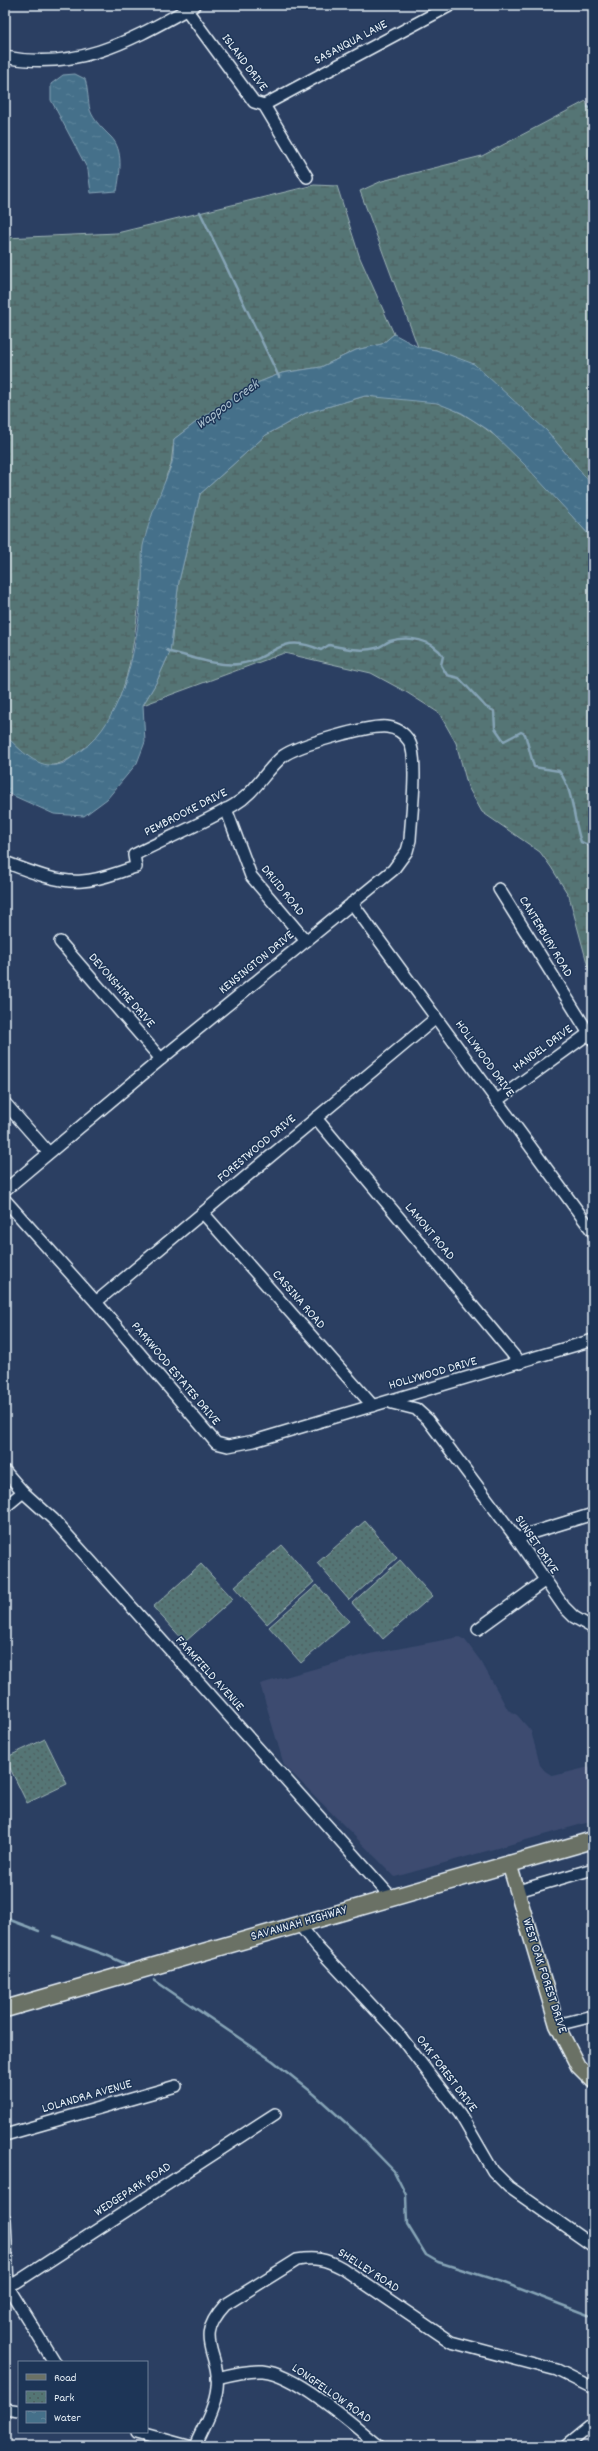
<svg xmlns="http://www.w3.org/2000/svg" width="598" height="2451" viewBox="0 0 598 2451" font-family="Dekko,sans-serif">
  <style>
    .built { fill: #3c4b70 }
    .wetland { fill: url(#wetland-marsh); stroke: #9eb3b6 }
    .park { fill: url(#park-dots); stroke: #9eb3b6 }
    .water { fill: url(#water-ripples); stroke: #86a4b6 }
    .lines { fill: none; stroke-linecap: round; stroke-linejoin: round }
    .stream { stroke: #86a4b6; stroke-width: 2.5 }
    .minor-casing { stroke: #e8f1f8; stroke-width: 14 }
    .major-casing { stroke: #e8f1f8; stroke-width: 17 }
    .highway-casing { stroke: #e8f1f8; stroke-width: 19 }
    .minor { stroke: #1d3557; stroke-width: 11 }
    .major { stroke: #6b7165; stroke-width: 14 }
    .highway { stroke: #6b7165; stroke-width: 16 }
    .labels { text-anchor: middle; dominant-baseline: central; stroke-width: 3; stroke-linejoin: round; paint-order: stroke }
    .street-label { font-size: 13px; fill: #e8f1f8; stroke: #1d3557 }
    .water-label { font-size: 14px; font-style: italic; fill: #afc4d2; stroke: #1d3557 }
  </style>
  <defs>
    <pattern id="wetland-marsh" width="20" height="14" patternUnits="userSpaceOnUse"><rect width="20" height="14" fill="#547574"/><path d="M1 5h8M5 5V1M11 12h8M15 12V8" fill="none" stroke="#4d5e5f"/></pattern>
    <pattern id="park-dots" width="8" height="8" patternUnits="userSpaceOnUse"><rect width="8" height="8" fill="#547574"/><path d="M2 2h.1M6 6h.1" fill="none" stroke="#4d5e5f" stroke-width="1.8" stroke-linecap="round"/></pattern>
    <pattern id="water-ripples" width="26" height="14" patternUnits="userSpaceOnUse"><rect width="26" height="14" fill="#45708a"/><path d="M2 4q2-2 4 0t4 0M15 11q2-2 4 0t4 0" fill="none" stroke="#60859b"/></pattern>
  </defs>
  <rect width="100%" height="100%" fill="#2b3f62"/>
  <filter id="ink" filterUnits="userSpaceOnUse"><feTurbulence type="fractalNoise" baseFrequency=".025" numOctaves="2"/><feDisplacementMap in="SourceGraphic" scale="8" xChannelSelector="R" yChannelSelector="G"/><feConvolveMatrix kernelMatrix="1 2 1 2 8 2 1 2 1" color-interpolation-filters="sRGB"/></filter>
  <g filter="url(#ink)">
    <path class="built" d="M459 1637 465 1640 482 1663 508 1710 517 1715 531 1731 540 1765 545 1771 553 1776 593 1766V1821L395 1877 284 1765 260 1684 360 1656Z"/>
    <g class="wetland">
      <path d="M586 101 588 107 593 108V486L547 431 451 357 436 350 418 347 360 191 382 181 482 156Z"/>
      <path d="M314 185 337 186 360 258 394 334 382 344 356 350 321 367 282 373 257 383 207 414 174 439 171 465 167 474C158 510 148 547 142 583 132 642 132 717 77 754 66 761 57 767 43 765 29 762 15 745 5 735V238L117 233Z"/>
      <path d="M365 396C385 398 421 397 438 403 504 426 547 491 593 539V985L569 896 551 867 540 852 482 812 468 787 456 743 439 713 406 692 371 673 284 653 143 705 156 683 170 652 179 581 200 494 266 435 306 413Z"/>
    </g>
    <g class="park">
      <path d="M365 1521 397 1558 349 1600 317 1563Z"/>
      <path d="M282 1545 314 1582 267 1624 234 1587Z"/>
      <path d="M400 1560 432 1596 383 1639 352 1603Z"/>
      <path d="M201 1564 233 1599 185 1642 153 1607Z"/>
      <path d="M317 1585 349 1621 301 1663 269 1627Z"/>
      <path d="M45 1739 67 1784 27 1803 5 1758Z"/>
    </g>
    <g class="water">
      <path d="M75 74 85 79C88 89 88 102 90 110 94 121 103 129 111 137 124 150 120 174 117 191L91 193 88 170 51 100V84L63 75Z"/>
      <path d="M394 334 418 347 436 350 474 364 547 431 593 486V539L524 464 490 431 462 413 437 403 365 396 306 413 266 435 200 494 179 581 170 652 156 683 143 705 145 742 137 763 107 799 84 816 54 814 5 792V735C20 749 38 771 61 764 67 762 73 756 79 752 127 720 139 636 142 582 143 570 141 557 143 546 149 518 161 492 171 466 174 458 173 447 174 439L207 414 257 383 282 373 321 367 356 350 382 344Z"/>
    </g>
    <g class="lines">
      <g class="stream">
        <path d="M588 107 593 110"/>
        <path d="M200 212 279 377"/>
        <path d="M167 650 170 652C190 656 217 667 239 664 276 659 278 631 321 650L329 645C344 648 361 652 376 648 381 647 385 643 390 641 408 635 433 640 443 656L441 665 447 675 459 678 486 707 494 711 495 728 504 741 521 732 525 734 534 767 559 771C574 791 573 819 581 842L593 847"/>
        <path d="M5 1918 39 1931"/>
        <path d="M53 1936 106 1955 130 1966"/>
        <path d="M154 1980 273 2061 314 2094 356 2132 394 2171 406 2195 407 2224 426 2255 438 2262 502 2282 593 2317"/>
      </g>
      <g class="minor-casing">
        <g id="minor">
          <path d="M183 5 254 102 264 105 307 177"/>
          <path d="M5 57C79 72 133 39 195 5"/>
          <path d="M264 105 451 5"/>
          <path d="M226 809 251 876 306 941"/>
          <path d="M5 862C28 871 57 883 82 881 101 880 118 872 136 867L134 855C167 838 202 824 234 805 255 793 265 771 283 756 298 745 369 725 387 727 396 728 404 733 409 741 419 758 411 818 410 840L407 851 393 870 161 1059 5 1190"/>
          <path d="M499 889 593 1040"/>
          <path d="M352 903 593 1232"/>
          <path d="M60 942 161 1059"/>
          <path d="M496 1101 588 1034"/>
          <path d="M5 1103 48 1152"/>
          <path d="M316 1118 520 1363"/>
          <path d="M5 1200 96 1302 216 1443 228 1446 254 1441 593 1340"/>
          <path d="M203 1213 373 1406"/>
          <path d="M96 1302 436 1018"/>
          <path d="M392 1403 416 1409 428 1420 517 1539 564 1607 574 1617 593 1628"/>
          <path d="M5 1471 23 1492 53 1519 391 1897"/>
          <path d="M5 1507 23 1492"/>
          <path d="M517 1539 528 1534 593 1514"/>
          <path d="M478 1629 544 1581"/>
          <path d="M518 1891 593 1869"/>
          <path d="M299 1924 317 1947 401 2037 460 2114 493 2171 509 2187 593 2246"/>
          <path d="M557 2025 593 2016"/>
          <path d="M5 2135 176 2086"/>
          <path d="M5 2219 8 2287 54 2362"/>
          <path d="M5 2287 17 2282 275 2114"/>
          <path d="M217 2378C232 2374 248 2370 263 2371 296 2374 353 2424 379 2446"/>
          <path d="M5 2409 19 2411"/>
          <path d="M137 2432 188 2446"/>
          <path d="M195 2446C203 2428 215 2408 217 2388 221 2352 192 2341 225 2305L297 2260C314 2257 326 2259 342 2268L451 2342 557 2370 593 2388"/>
          <path d="M566 2446 593 2424"/>
        </g>
      </g>
      <g class="major-casing">
        <path id="major" d="M509 1863 557 2025 578 2066 593 2081"/>
      </g>
      <g class="highway-casing">
        <path id="highway" d="M5 2009 593 1840"/>
      </g>
      <use href="#minor" class="minor"/>
      <use href="#major" class="major"/>
      <use href="#highway" class="highway"/>
    </g>
  </g>
  <g class="labels">
    <g class="street-label">
      <text transform="translate(351 43) rotate(-28)">SASANQUA LANE</text>
      <text transform="translate(244 63) rotate(53)">ISLAND DRIVE</text>
      <text transform="translate(186 813) rotate(-27)">PEMBROOKE DRIVE</text>
      <text transform="translate(282 891) rotate(51)">DRUID ROAD</text>
      <text transform="translate(545 937) rotate(59)">CANTERBURY ROAD</text>
      <text transform="translate(257 963) rotate(-39)">KENSINGTON DRIVE</text>
      <text transform="translate(121 991) rotate(49)">DEVONSHIRE DRIVE</text>
      <text transform="translate(543 1049) rotate(-36)">HANDEL DRIVE</text>
      <text transform="translate(484 1059) rotate(54)">HOLLYWOOD DRIVE</text>
      <text transform="translate(257 1149) rotate(-40)">FORESTWOOD DRIVE</text>
      <text transform="translate(429 1232) rotate(50)">LAMONT ROAD</text>
      <text transform="translate(298 1300) rotate(49)">CASSINA ROAD</text>
      <text transform="translate(175 1374) rotate(50)">PARKWOOD ESTATES DRIVE</text>
      <text transform="translate(433 1374) rotate(-16)">HOLLYWOOD DRIVE</text>
      <text transform="translate(536 1545) rotate(56)">SUNSET DRIVE</text>
      <text transform="translate(209 1674) rotate(48)">FARMFIELD AVENUE</text>
      <text transform="translate(299 1924) rotate(-16)">SAVANNAH HIGHWAY</text>
      <text transform="translate(544 1976) rotate(72)">WEST OAK FOREST DRIVE</text>
      <text transform="translate(446 2074) rotate(53)">OAK FOREST DRIVE</text>
      <text transform="translate(87 2097) rotate(-16)">LOLANDRA AVENUE</text>
      <text transform="translate(133 2190) rotate(-33)">WEDGEPARK ROAD</text>
      <text transform="translate(368 2271) rotate(33)">SHELLEY ROAD</text>
      <text transform="translate(331 2394) rotate(35)">LONGFELLOW ROAD</text>
    </g>
    <g class="water-label">
      <text transform="translate(228 405) rotate(-36)">Wappoo Creek</text>
    </g>
  </g>
  <rect width="598" height="2451" fill="none" stroke="#1d3557" stroke-width="20"/>
  <rect x="10" y="10" width="578" height="2431" fill="none" stroke="#e8f1f8" stroke-width="1.5" filter="url(#ink)"/>
  <rect x="18" y="2361" width="130" height="72" fill="#1d3557" stroke="#6e8097"/>
  <rect x="26" y="2374" width="20" height="6" fill="#6b7165" stroke="#6e8097"/>
  <text x="54" y="2381" font-size="12" fill="#e8f1f8">Road</text>
  <rect x="26" y="2391" width="20" height="12" fill="url(#park-dots)" stroke="#6e8097"/>
  <text x="54" y="2401" font-size="12" fill="#e8f1f8">Park</text>
  <rect x="26" y="2411" width="20" height="12" fill="url(#water-ripples)" stroke="#6e8097"/>
  <text x="54" y="2421" font-size="12" fill="#e8f1f8">Water</text>
</svg>
